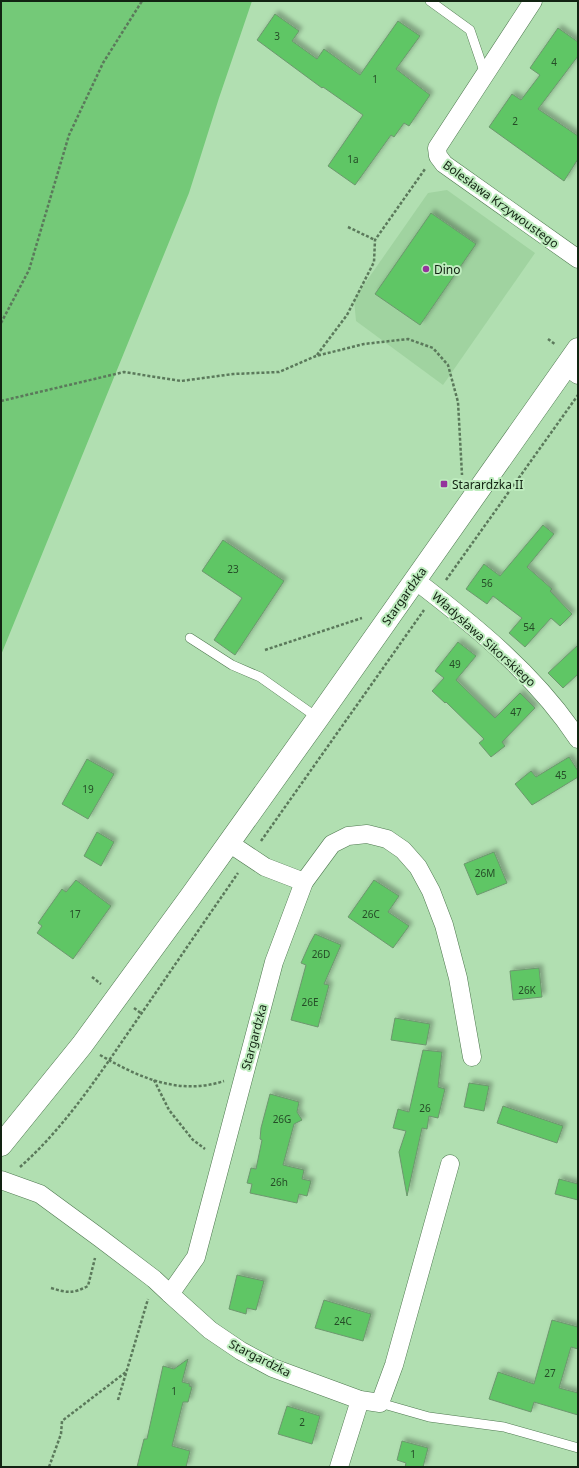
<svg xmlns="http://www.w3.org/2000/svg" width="579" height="1468" viewBox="0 0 579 1468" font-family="'Noto Sans',sans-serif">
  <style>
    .built { fill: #a0d3a0 }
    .green { fill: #74c978 }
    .building { fill: #5ec665; stroke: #6d986e; filter: url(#shadow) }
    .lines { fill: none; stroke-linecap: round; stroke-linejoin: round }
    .service-casing { stroke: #4e784f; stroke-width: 10 }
    .minor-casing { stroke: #4e784f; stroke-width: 19 }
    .tertiary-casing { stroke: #4e784f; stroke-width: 23 }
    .path { stroke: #5b795b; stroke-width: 2.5; stroke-dasharray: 3 2; stroke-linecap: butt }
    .service { stroke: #fff; stroke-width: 9 }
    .minor { stroke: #fff; stroke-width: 18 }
    .tertiary { stroke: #fff; stroke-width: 22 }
    .poi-dot { fill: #94349c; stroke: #beecbe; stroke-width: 1.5 }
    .labels { text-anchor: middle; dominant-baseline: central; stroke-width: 4; stroke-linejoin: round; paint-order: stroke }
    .number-label { font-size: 10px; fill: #254c27 }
    .street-label { font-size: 12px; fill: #122312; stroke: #beecbe }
    .poi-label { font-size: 12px; fill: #122312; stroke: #beecbe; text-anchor: start }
  </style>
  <defs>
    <filter id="shadow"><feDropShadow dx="3.5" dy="-3.5" stdDeviation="2" flood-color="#0004"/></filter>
  </defs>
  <rect width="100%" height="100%" fill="#b1dfb1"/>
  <path class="built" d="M447 190 535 253 443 385 356 321 354 299 428 193Z"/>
  <path class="green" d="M1 1H252L219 98 189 193 1 655Z"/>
  <g class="building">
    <path d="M275 14 299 31 292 41 317 59 324 49 360 75 398 21 420 36 396 69 430 95 409 126 404 123 394 137 391 135 355 185 328 166 363 115 323 87 322 88 257 40Z"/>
    <path d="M558 28 578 42V56L538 109 578 136V159L564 181 489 127 512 94 521 100 540 75 530 68Z"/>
    <path d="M431 213 476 244 420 325 375 294Z"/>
    <path d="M543 525 554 534 527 567 552 589 550 591 572 614 560 626 551 618 525 647 509 633 522 618 493 596 487 604 466 589 484 564 500 576Z"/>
    <path d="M223 540 284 581 235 655 214 640 242 598 202 571Z"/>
    <path d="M458 642 476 656 456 680 495 718 520 693 535 708 502 742 505 746 491 757 479 743 484 739 446 702 445 703 432 691 444 678 435 671Z"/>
    <path d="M578 645V674L563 688 548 673Z"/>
    <path d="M569 757 578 771V777L532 805 515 784 531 771 536 777Z"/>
    <path d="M87 759 114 774 88 819 62 804Z"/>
    <path d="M97 832 114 842 101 866 84 856Z"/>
    <path d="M494 852 507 883 477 895 464 864Z"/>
    <path d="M76 880 111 906 73 959 37 933 42 926 38 923 62 889 66 892Z"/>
    <path d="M374 880 399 896 388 912 409 926 393 948 348 917Z"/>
    <path d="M315 934 341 945 324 984 329 985 318 1027 291 1020 306 965 301 963 310 943Z"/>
    <path d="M539 968 542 997 513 1000 510 971Z"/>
    <path d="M395 1018 430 1024 426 1045 391 1040Z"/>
    <path d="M423 1050 442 1052 438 1087 445 1089 438 1118 429 1116 427 1129 422 1128 407 1196 399 1152 406 1131 393 1128 398 1109 409 1112Z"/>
    <path d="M469 1083 489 1086 484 1111 464 1107Z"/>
    <path d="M270 1094 299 1102 297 1112 302 1120 294 1124 283 1165 304 1170 302 1179 311 1181 307 1196 299 1194 297 1203 250 1193 252 1184 247 1183 251 1168 256 1169 262 1140 260 1139 261 1128Z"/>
    <path d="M503 1106 563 1126 557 1143 497 1123Z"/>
    <path d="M559 1179 578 1184V1200L555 1194Z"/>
    <path d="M237 1275 264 1281 256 1310 247 1308 246 1314 229 1309Z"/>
    <path d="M324 1300 371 1314 363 1341 315 1328Z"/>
    <path d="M552 1320 578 1327V1349L571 1347 559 1388 578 1393V1415L534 1402 531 1412 489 1399 498 1372 534 1384Z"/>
    <path d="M188 1359 182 1382 190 1384 189 1386 192 1387 188 1402H183L172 1446 190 1451 186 1467H137L144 1439H147L163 1366 174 1369Z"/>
    <path d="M287 1406 320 1416 312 1444 278 1434Z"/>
    <path d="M402 1441 428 1448 423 1467H405L406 1463 397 1460Z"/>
  </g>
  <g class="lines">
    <g class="service-casing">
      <g id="service">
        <path d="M430 1 470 30 485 74"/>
        <path d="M190 638 232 665 260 677 318 718"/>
        <path d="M380 1403 429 1417 504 1427 578 1448"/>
      </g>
    </g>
    <g class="minor-casing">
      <g id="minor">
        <path d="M533 1 437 148 438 156 444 164 578 259"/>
        <path d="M566 366 578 375"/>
        <path d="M415 580C475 626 536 675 578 739"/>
        <path d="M229 843 265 867 304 882"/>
        <path d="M450 1164 394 1365 380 1403 360 1400 273 1368 241 1351 210 1330 170 1294 196 1257 274 962 304 882 332 844 348 836 367 834 387 839 403 850 418 867 431 891 444 925 458 978 472 1057"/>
        <path d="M1 1180 40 1194 100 1238 154 1279 170 1294"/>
        <path d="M339 1467 360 1400"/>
      </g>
    </g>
    <g class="tertiary-casing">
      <path id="tertiary" d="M1 1145 82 1045 191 896 318 718 578 349"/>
    </g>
    <g class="path">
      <path d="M348 227 375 240"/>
      <path d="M1 323 29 270 69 135 103 63 142 1"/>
      <path d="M548 339 556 345"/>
      <path d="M317 355 347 315 374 262 375 240 425 169"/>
      <path d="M1 401 124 372 181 381 233 374 279 372 316 356 364 344 408 339 433 348 448 365 458 402 462 475"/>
      <path d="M446 580 578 395"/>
      <path d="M265 650 362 618"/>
      <path d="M261 841 424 610"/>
      <path d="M92 977 101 984"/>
      <path d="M134 1008 142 1014"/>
      <path d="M100 1055C138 1077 179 1096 224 1081"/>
      <path d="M154 1080 169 1110 193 1140 205 1149"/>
      <path d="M20 1167C64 1128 97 1078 130 1030 166 978 202 925 238 873"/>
      <path d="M51 1288C68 1293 72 1294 88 1286L95 1258"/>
      <path d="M118 1400 148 1299"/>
      <path d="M49 1467 61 1434 62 1421 126 1372"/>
    </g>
    <use href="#service" class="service"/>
    <use href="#minor" class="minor"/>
    <use href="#tertiary" class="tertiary"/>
  </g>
  <g class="poi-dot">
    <circle cx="426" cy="269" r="4"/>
    <rect x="440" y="480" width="8" height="8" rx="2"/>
  </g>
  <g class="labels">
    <g class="number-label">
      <text x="277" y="36">3</text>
      <text x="554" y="62">4</text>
      <text x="375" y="79">1</text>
      <text x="515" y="121">2</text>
      <text x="353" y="159">1a</text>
      <text x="233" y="569">23</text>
      <text x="487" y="583">56</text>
      <text x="529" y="627">54</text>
      <text x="455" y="664">49</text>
      <text x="516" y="712">47</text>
      <text x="561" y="775">45</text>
      <text x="88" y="789">19</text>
      <text x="485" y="873">26M</text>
      <text x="75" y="914">17</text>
      <text x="371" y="914">26C</text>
      <text x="321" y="954">26D</text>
      <text x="527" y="990">26K</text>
      <text x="310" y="1002">26E</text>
      <text x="425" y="1108">26</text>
      <text x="282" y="1119">26G</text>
      <text x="279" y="1182">26h</text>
      <text x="343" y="1321">24C</text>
      <text x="550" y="1373">27</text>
      <text x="174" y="1391">1</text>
      <text x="302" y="1422">2</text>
      <text x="413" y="1454">1</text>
    </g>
    <g class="street-label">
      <text transform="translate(501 204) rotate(36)">Bolesława Krzywoustego</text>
      <text transform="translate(404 596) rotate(-55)">Stargardzka</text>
      <text transform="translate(484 639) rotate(42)">Władysława Sikorskiego</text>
      <text transform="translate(254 1037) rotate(-75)">Stargardzka</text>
      <text transform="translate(260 1358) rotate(27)">Stargardzka</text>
    </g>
    <g class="poi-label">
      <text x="434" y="269">Dino</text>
      <text x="452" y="484">Starardzka II</text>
    </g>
  </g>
  <rect width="579" height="1468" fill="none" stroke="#122312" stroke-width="4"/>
</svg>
